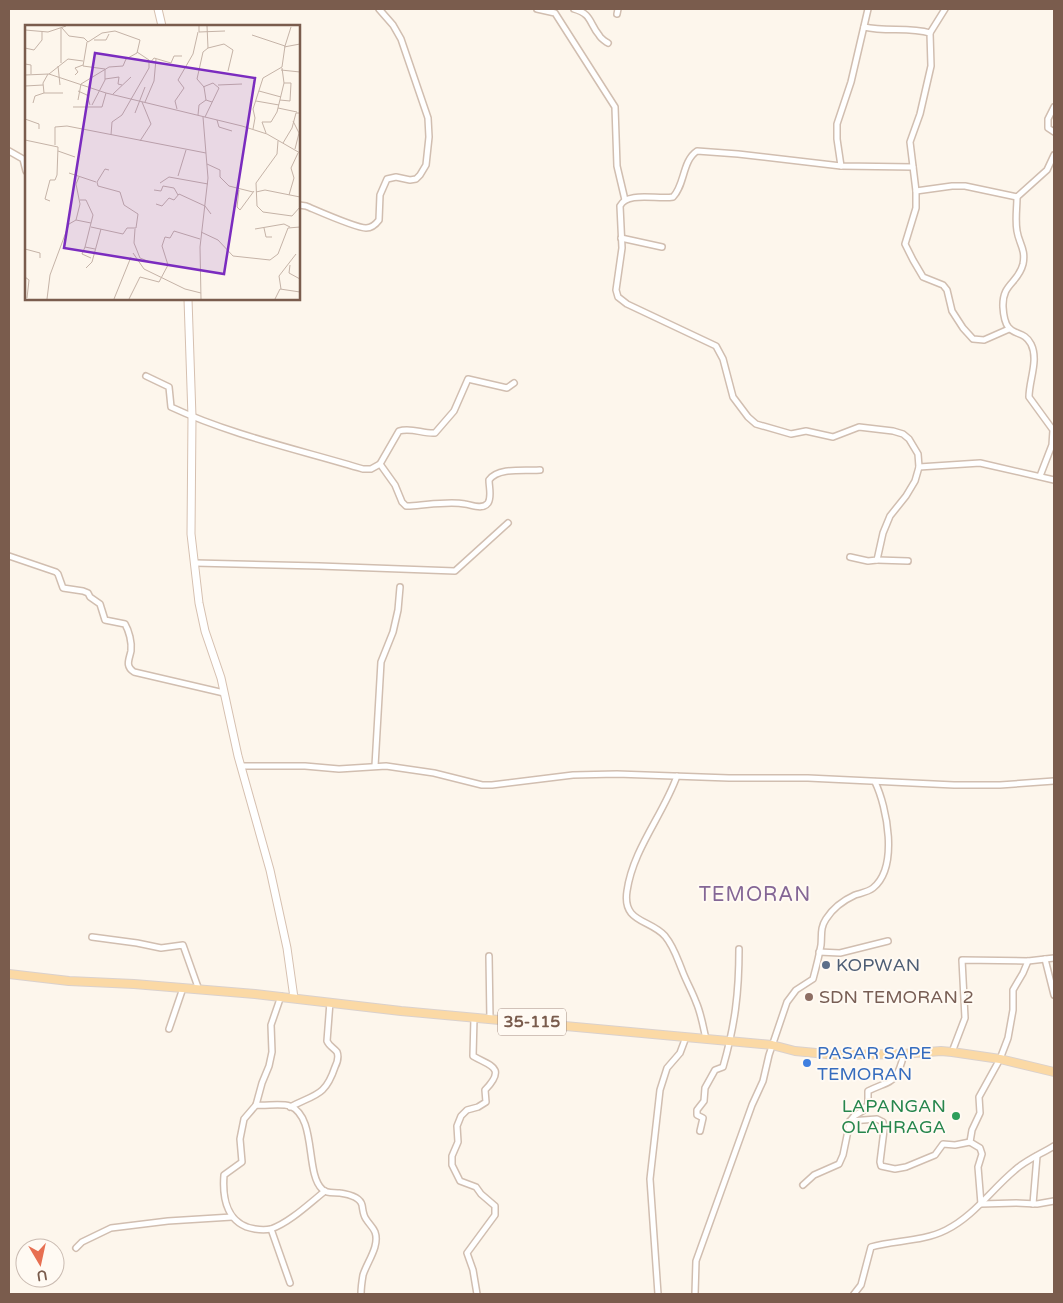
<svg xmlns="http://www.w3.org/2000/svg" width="1063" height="1303" viewBox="0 0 1063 1303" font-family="'Varela Round',sans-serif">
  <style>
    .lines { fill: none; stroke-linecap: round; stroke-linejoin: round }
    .street-casing { stroke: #d1beb0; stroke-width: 8 }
    .secondary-casing { stroke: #d6c0b0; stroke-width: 9 }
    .primary-casing { stroke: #dad1cd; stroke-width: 10 }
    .street { stroke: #fff; stroke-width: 5 }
    .secondary { stroke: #fff; stroke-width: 7 }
    .primary { stroke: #fbd9a5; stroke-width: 8 }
    .service-dot { fill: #5c6f8a; stroke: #fffaf3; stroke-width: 2 }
    .education-dot { fill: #8d6e63; stroke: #fffaf3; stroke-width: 2 }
    .shop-dot { fill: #3f7fe0; stroke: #fffaf3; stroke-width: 2 }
    .leisure-dot { fill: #2e9e5b; stroke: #fffaf3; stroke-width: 2 }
    .labels { text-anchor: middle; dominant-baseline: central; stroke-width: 4; stroke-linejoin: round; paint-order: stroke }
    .shield { fill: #fffaf3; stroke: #a28b7f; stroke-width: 1 }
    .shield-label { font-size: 16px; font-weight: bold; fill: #7a5c4d }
    .service-label { font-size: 18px; fill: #4e5e75; stroke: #fffaf3; text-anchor: start }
    .education-label { font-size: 18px; fill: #785e54; stroke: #fffaf3; text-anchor: start }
    .shop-label { font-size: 18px; fill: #366cbe; stroke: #fffaf3; text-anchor: start }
    .leisure-label { font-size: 18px; fill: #27864d; stroke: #fffaf3; text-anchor: end }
    .quarter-label { font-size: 20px; letter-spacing: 1px; fill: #846695; stroke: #fffaf3 }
    .inset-road { fill: none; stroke: #c5b3a7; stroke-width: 1 }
    .view { fill: #7b2cbf; fill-opacity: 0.15; stroke: #7b2cbf; stroke-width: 2.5 }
    .inset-edge { fill: none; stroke: #7a5c4d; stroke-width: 2.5 }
  </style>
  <rect width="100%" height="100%" fill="#fdf6ec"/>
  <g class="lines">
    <g class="street-casing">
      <g id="street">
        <path d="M537 9 555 13 615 107 617 166 625 200"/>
        <path d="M574 9C592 14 589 23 599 35 601 39 605 41 608 43"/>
        <path d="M617 14 618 9"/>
        <path d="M864 27C886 32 909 27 930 33L931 66 920 114 910 142 916 191V208L905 244 913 260 923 277 943 285 947 290 952 311 963 328 973 339 984 340 1009 329"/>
        <path d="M930 33 945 9"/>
        <path d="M1054 107 1048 119V128L1054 132"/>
        <path d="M9 151 23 159 26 171"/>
        <path d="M841 166 837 139V124L851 82 868 9"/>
        <path d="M916 191 952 186H965L1017 197 1047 170 1054 155"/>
        <path d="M1017 197C1017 208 1015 220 1017 231 1019 244 1026 249 1023 264 1018 284 1002 283 1003 307 1005 342 1022 326 1031 344 1039 360 1029 380 1029 397L1053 430 1052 445 1040 476"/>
        <path d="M299 205 306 206C318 211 356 228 366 228 371 228 376 224 379 220L380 195 387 179 396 177 410 180 416 179 420 175 426 165 429 137 428 118 401 39 393 25 379 9"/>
        <path d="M621 238 662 247"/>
        <path d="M146 376 169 387 171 407C231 435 300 450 363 469H371L380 464 399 431C411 427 423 434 435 433L454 411 468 379 507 388 514 383"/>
        <path d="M380 464 395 485 402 502 406 506H410C428 505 448 501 465 504 472 505 483 510 488 503 492 497 489 487 489 480 498 467 525 471 540 470"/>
        <path d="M919 467 980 463 1054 480"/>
        <path d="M9 556 56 572 58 574 63 588 83 591 88 593 90 597 100 604 105 620 125 624C129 631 132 642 131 651 129 660 125 666 134 672L224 693"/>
        <path d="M850 557 868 561 877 560 883 533 890 516 906 496 915 481 919 467 918 454 909 439 903 434 893 431 859 427 833 437 806 431 791 434 756 424 748 417 733 397 723 359 716 346 627 304 618 297 616 290 622 248 620 206C627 191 659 200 673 197 685 185 682 161 697 151L738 154 841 166 913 167"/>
        <path d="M877 560 908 561"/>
        <path d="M195 563 319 566 455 571 508 523"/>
        <path d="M241 766H305L339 769 386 766 434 773 482 785H492L573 775 617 774 729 778H808L954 785H1000L1054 781"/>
        <path d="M375 766 381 662 393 632 398 610 400 587"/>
        <path d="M677 776C663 815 633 849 627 891 622 923 650 919 665 936 674 947 677 958 682 970 686 981 692 991 696 1002 701 1013 703 1026 706 1039"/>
        <path d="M92 937 137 943 161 948 183 945 199 990"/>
        <path d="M819 952 840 953 888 941"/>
        <path d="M489 956 490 1019"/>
        <path d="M1045 959 1054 995"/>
        <path d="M1028 961 1023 973 1013 990V1010L1008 1038 1000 1059 979 1097 980 1113 972 1130 970 1142 980 1148 982 1154 978 1167 981 1204 1016 1203 1037 1204 1054 1201"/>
        <path d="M281 996 271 1025 272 1052 269 1066 262 1083 256 1105 244 1119 240 1139 242 1162 224 1175C222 1200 228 1225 255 1229 261 1230 266 1230 271 1229 289 1223 310 1203 325 1191"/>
        <path d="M474 1018 473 1056C490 1066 507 1067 485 1090L486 1102 478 1107 467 1110 461 1116 457 1126 458 1142 452 1156V1165L460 1181 476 1187 481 1194 495 1206V1215L467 1253 473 1270 477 1294"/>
        <path d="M169 1029 183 988"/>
        <path d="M952 1052 965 1018 962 960 1028 961 1054 958"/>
        <path d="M256 1105C266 1106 281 1103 290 1106 317 1117 305 1173 322 1189 326 1194 334 1192 340 1193 347 1194 360 1197 362 1205 363 1210 363 1215 366 1219 369 1224 373 1227 375 1232 380 1246 367 1262 363 1275 362 1281 361 1288 361 1294"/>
        <path d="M290 1107C315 1094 325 1097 335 1067 337 1063 339 1057 337 1052 334 1048 329 1046 327 1041L330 1002"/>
        <path d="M850 1121 877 1119 883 1122 884 1130 880 1162 881 1166 895 1169 906 1167 935 1155 943 1144 955 1145 970 1142"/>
        <path d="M700 1131 703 1118 697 1115V1110L704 1101 705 1088 715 1070 723 1067C735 1025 739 993 739 949"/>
        <path d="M803 1185 814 1175 839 1164 843 1155 850 1121 854 1116 864 1110 868 1104V1091C893 1079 896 1085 904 1054"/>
        <path d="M1033 1204 1037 1156"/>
        <path d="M271 1229 290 1283"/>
        <path d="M76 1248 82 1242 111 1228 168 1221 232 1217"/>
        <path d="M658 1294 650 1179 660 1090 667 1068 680 1053 686 1037"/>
        <path d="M695 1294 696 1261 752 1105 763 1081 769 1055 787 1002 796 990 813 979C816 968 819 956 821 945 822 935 820 928 826 919 833 908 844 900 855 895 861 893 868 892 873 888 899 867 887 807 875 782"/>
        <path d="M854 1294 861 1285 871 1247C895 1240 922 1242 946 1230 974 1216 991 1190 1015 1170 1026 1160 1041 1154 1054 1146"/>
      </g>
    </g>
    <g class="secondary-casing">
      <g id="secondary">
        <path d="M158 9 162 26"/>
        <path d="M188 299 192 417 191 534 199 603 205 631 221 678 238 756 270 870 287 948 294 998"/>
      </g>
    </g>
    <g class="primary-casing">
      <path id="primary" d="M9 974 69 981 134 984 255 994 401 1011 772 1045 795 1051 837 1055 902 1054 941 1051 952 1052 1000 1059 1054 1072"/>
    </g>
    <use href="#street" class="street"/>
    <use href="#secondary" class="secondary"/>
    <use href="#primary" class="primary"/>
  </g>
  <circle class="service-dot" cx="826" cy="965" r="5"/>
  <circle class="education-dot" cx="809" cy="997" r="5"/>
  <circle class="shop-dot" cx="807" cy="1063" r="5"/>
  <circle class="leisure-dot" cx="956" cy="1116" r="5"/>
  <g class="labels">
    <rect class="shield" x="498" y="1008.5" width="68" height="27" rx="4"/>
    <g class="shield-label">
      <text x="532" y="1022">35-115</text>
    </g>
    <g class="service-label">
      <text x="836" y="965">KOPWAN</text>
    </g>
    <g class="education-label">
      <text x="819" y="997">SDN TEMORAN 2</text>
    </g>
    <g class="shop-label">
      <text x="817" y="1053">PASAR SAPE<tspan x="817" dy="21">TEMORAN</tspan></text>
    </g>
    <g class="leisure-label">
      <text x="946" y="1106">LAPANGAN<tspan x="946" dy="21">OLAHRAGA</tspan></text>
    </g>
    <g class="quarter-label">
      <text x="755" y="895">TEMORAN</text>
    </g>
  </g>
  <g transform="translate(25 25)">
    <rect width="275" height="275" fill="#fdf6ec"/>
    <path class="inset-road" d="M174 1V7L200 6M182 1 183 23 178 27 172 54 179 62 181 75 187 77M37 3 44 11 59 13 63 17 77 8 90 6 115 15 112 28 101 34 98 41 84 42 56 59 53 75M0 5 23 7 41 1M227 10 260 21 257 42 238 53 228 84 230 93 228 104M69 15H81L84 9M62 17 58 41 80 44V55L67 80M260 21 266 2M259 22 275 19M0 23 9 25 17 15V7M183 23 199 19 208 25 203 46M36 38V3M125 38 129 33 146 38 149 31H157M0 39 6 40V49M33 41 35 60M257 43 259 58M256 45 275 47M24 49 43 34 58 36M0 50 24 49 81 68 217 101 242 109 275 128M50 50 53 47 50 43 58 40M80 54 94 52 93 59 97 60M193 60 217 59M0 61 18 60M178 62 188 58 194 63 180 92M53 66 62 70 65 80M234 66 256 72M19 68H38M88 69 106 52M231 76 254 80M120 77 129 56 131 34M8 78 10 71 19 68 18 58 23 49M48 82H77L81 68M253 83 272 87M152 84 150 76 159 63 153 55 168 29 173 7M110 88 120 62M173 90 174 80 181 75M0 94 14 99V104M192 95 194 102 207 106M268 96 274 108 270 124M241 108 237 97H246L252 87 259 58H266L265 76 255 75M86 110 87 97 97 90 124 43V35L112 27M0 115 33 122 32 150 30 155H25L20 174 25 176M115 116 126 99 117 77M253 116 252 129 231 158 232 181 238 187 267 191 275 182M258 118 267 103 271 88H275M30 120V102L42 101 181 128M33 126 50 132M182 139 195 145V152L204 161 228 167M44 148 71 157M153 151 161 125M135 158 144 152 183 159M129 165 136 166 138 161 149 163 153 170M214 165 212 182 215 185 229 166M231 167 240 165 275 172M264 170 269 153 266 143 273 128M55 175H61L68 190 60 222 70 224M131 179 137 181 144 173 149 175 154 169 180 181 186 189M51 195 55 179 51 159 54 152M66 202 98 209 102 203H111L113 189 99 180 95 167 73 161 72 157 80 144 84 145M239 203 241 212H247M110 204 109 218 115 233 125 237M230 204 259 199 265 202M176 207 193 215 208 231 245 235 253 229 263 203 275 202M60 222 57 229 66 233M0 224 15 228V233M108 228 119 244 160 264 176 268M265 240 264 248 275 254M61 243 67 237 76 204M0 252 4 255 2 273M256 264 254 251 271 229M22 274 25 250 44 199 51 195 66 198M89 274 106 232M104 274 115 252 134 257 143 240 137 221 140 212 145 213 149 206 175 214M176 274 175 222 183 153 178 92M250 274 255 264 275 267"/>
    <path class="view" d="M70 28 230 53 199 249 39 223Z"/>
    <rect width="275" height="275" class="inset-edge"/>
  </g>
  <rect width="1063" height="1303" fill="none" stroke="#7a5c4d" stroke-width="20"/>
  <g transform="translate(40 1263) rotate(171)"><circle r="24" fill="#fffaf3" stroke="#cabbb1"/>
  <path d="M0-4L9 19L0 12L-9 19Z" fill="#e76f51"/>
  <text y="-8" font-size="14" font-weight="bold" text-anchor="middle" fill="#7a5c4d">U</text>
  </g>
</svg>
